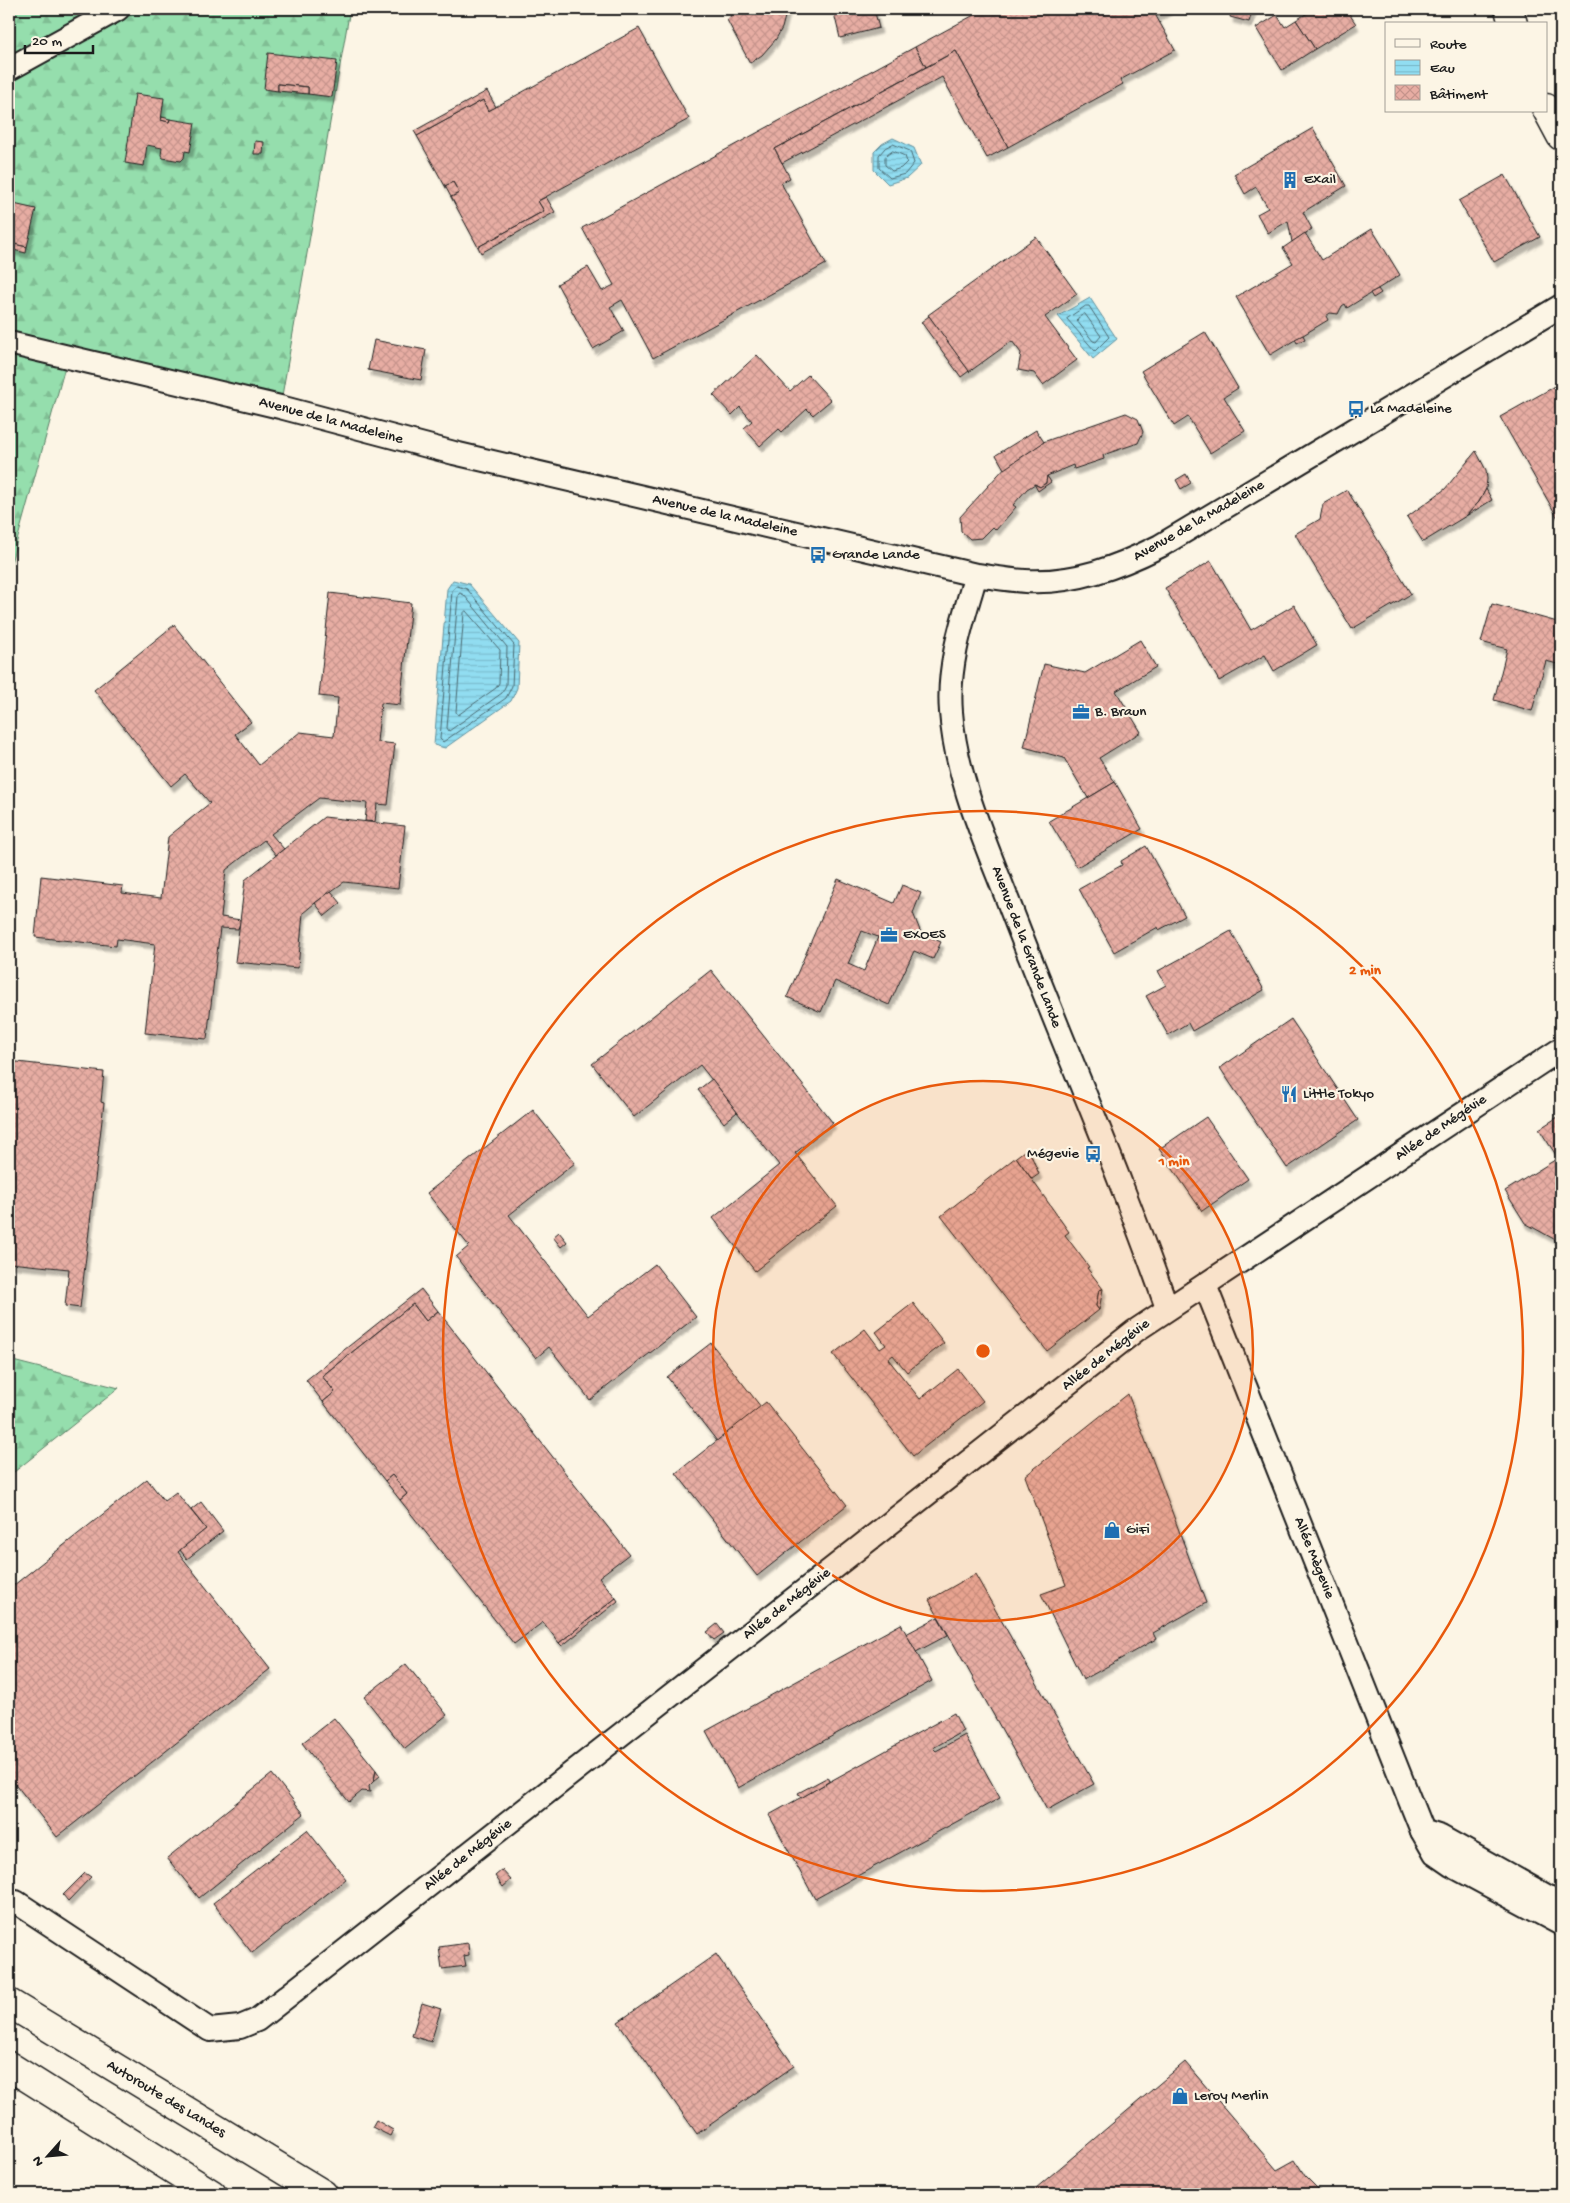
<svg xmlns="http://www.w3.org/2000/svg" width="1570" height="2203" viewBox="0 0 1570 2203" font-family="'Gochi Hand',sans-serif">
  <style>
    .forest { fill: url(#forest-firs); stroke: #587d64 }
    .water { fill: url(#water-rules); stroke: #62909c }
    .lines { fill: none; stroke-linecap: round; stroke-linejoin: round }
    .shore { stroke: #4b6971; stroke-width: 1 }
    .building { fill: url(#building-cross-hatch); stroke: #1c1c1c; fill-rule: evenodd; filter: url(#shadow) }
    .street-casing { stroke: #1c1c1c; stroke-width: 26 }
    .secondary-casing { stroke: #1c1c1c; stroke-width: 31 }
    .highway-casing { stroke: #1c1c1c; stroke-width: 31 }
    .street { stroke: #fcf5e5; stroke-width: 22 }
    .secondary { stroke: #fcf5e5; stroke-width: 28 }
    .highway { stroke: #fcf5e5; stroke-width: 28 }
    .ring { fill: none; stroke: #e8590c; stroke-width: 2.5 }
    .labels { text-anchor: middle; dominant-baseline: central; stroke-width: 4.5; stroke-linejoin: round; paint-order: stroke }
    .poi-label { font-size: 15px; fill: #1c1c1c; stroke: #fcf5e5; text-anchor: start }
    .street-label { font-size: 15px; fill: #1c1c1c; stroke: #fcf5e5 }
    .centre { fill: #e8590c; stroke: #fcf5e5; stroke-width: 2.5 }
    .ring-label { font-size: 15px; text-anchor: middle; font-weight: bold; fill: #e8590c; stroke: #fcf5e5; stroke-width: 4.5; stroke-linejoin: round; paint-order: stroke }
  </style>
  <defs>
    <pattern id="forest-firs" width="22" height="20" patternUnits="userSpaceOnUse" patternTransform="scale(1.25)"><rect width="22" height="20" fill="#95dead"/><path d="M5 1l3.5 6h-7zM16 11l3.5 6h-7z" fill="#80be94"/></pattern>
    <pattern id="water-rules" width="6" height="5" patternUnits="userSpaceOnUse" patternTransform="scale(1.25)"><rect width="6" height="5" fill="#91ddf1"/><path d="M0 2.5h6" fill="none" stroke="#7cbdce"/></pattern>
    <pattern id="building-cross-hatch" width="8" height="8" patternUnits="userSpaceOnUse" patternTransform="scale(1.25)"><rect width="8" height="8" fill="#e7ada3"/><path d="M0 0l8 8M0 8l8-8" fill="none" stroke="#c6948c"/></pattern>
    <filter id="shadow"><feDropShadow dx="3" dy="5.5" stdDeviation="1" flood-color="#0004"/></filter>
  </defs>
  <rect width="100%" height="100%" fill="#fcf5e5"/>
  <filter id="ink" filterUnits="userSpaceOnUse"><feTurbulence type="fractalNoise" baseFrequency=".02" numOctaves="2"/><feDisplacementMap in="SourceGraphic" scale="10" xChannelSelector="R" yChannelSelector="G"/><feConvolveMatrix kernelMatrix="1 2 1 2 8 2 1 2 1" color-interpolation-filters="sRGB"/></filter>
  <g filter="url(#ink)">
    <g class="forest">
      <path d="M9 9H350L280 407 68 356 9 570Z"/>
      <path d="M9 1360 119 1388 9 1476Z"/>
    </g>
    <g class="water">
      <path d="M893 138 914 148 921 165 907 178 888 184 874 170V152L882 144Z"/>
      <path d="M1090 298 1117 339 1093 359 1058 316Z"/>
      <path d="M453 580 469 584 519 643 517 688 511 701 445 748 434 745 447 589Z"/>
    </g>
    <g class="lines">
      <g class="shore">
        <path d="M893 144 910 151 914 163 905 174 890 178 879 168V155L885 148Z"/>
        <path d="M893 151 905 156 907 162 901 168 892 171 885 165V157Z"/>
        <path d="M1086 306H1089L1109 337 1095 351 1067 319Z"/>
        <path d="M1085 314 1101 336 1096 342 1093 341 1077 321 1078 318Z"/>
        <path d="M457 586 467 589 514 645 512 686 506 698 443 742 440 739 452 591Z"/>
        <path d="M460 593 464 595 507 647 506 685 502 693 449 731 447 728 458 596Z"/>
        <path d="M466 611 500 650 499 683 496 688 458 715 456 712 464 613Z"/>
      </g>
    </g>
    <g class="building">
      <path d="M737 9H787L782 28 776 39 762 55 750 63 727 20Z"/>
      <path d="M833 9H874L879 28 840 38Z"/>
      <path d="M985 9H1169L1156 16 1175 50 1120 80 1123 84 1008 147 956 51 926 67 915 47Z"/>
      <path d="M1232 9H1253L1249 22 1230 17Z"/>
      <path d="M1314 9H1346L1356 24 1315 49 1296 20Z"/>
      <path d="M1277 15 1285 27 1296 20 1315 49 1282 70 1256 28Z"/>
      <path d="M639 28 689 119 538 201 544 211 478 247 451 197 459 193 453 182 445 186 417 136 483 100 488 111Z"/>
      <path d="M915 47 926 67 775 149 790 178 781 183 826 264 653 358 622 300 610 307 624 331 593 349 557 284 588 267 602 291 614 285 582 228Z"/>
      <path d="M956 51 1008 147 987 158 942 77 782 163 775 149Z"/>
      <path d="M268 53 337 61 332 97 308 94V87L278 84V91L264 89Z"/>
      <path d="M278 84 308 87V94L278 91Z"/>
      <path d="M487 91 496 107 488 111 483 100 417 136 414 131Z"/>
      <path d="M135 94 164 98 161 120 169 122 170 119 195 123 190 152 185 151 184 158 181 161 163 158 161 155 162 148 147 145 144 166 125 163Z"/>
      <path d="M162 117 170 119 169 122 161 120Z"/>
      <path d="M1313 128 1346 186 1303 212 1312 229 1292 242 1288 221 1268 233 1257 214 1268 208 1256 187 1245 194 1234 174Z"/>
      <path d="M255 141 264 142 263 154H254Z"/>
      <path d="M1505 175 1540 237 1494 262 1459 201Z"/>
      <path d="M453 182 459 193 451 197 445 186Z"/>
      <path d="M546 197 555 212 481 253 478 247 544 211 538 201Z"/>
      <path d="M9 203 36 209 27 247 9 243Z"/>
      <path d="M1372 229 1400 275 1347 308 1345 304 1342 306 1338 314 1330 313 1326 316 1328 320 1270 355 1236 297 1293 263 1283 248 1305 233 1322 260Z"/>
      <path d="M1036 237 1077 294 1045 317 1077 360 1043 385 1034 373 1018 370 1021 353 1012 341 969 372 928 315Z"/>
      <path d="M9 243 27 247 26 253 9 249Z"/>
      <path d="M1378 289 1381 293 1373 298 1370 293Z"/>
      <path d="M929 316 969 371 961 377 921 322Z"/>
      <path d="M1205 332 1238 388 1224 397 1245 431 1210 453 1188 417 1174 426 1141 371Z"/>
      <path d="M1303 335 1305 339 1297 343 1295 339Z"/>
      <path d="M374 340 426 350 421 380 368 370Z"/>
      <path d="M757 355 790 391 808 375 831 400 813 415 807 409 782 432 779 429 760 446 744 428 752 421 740 407 732 415 713 395Z"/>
      <path d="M1561 383V519L1559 520 1500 417Z"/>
      <path d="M1126 413 1138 419 1143 432 1138 443 1103 455 1104 459 1074 469 1073 465 1047 476 1046 483 1040 487 1035 484 1027 489 1013 505 1016 507 996 530 993 527 982 538 970 539 961 531 960 517 1007 465 1043 442Z"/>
      <path d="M1036 430 1044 442 1004 469 996 455Z"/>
      <path d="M1476 451 1486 470 1487 479 1486 489 1479 502 1466 516 1423 542 1407 517 1445 489Z"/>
      <path d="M1186 474 1191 483 1181 489 1176 480Z"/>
      <path d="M1047 476 1051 482 1038 491 1034 484 1040 487 1046 483Z"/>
      <path d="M1486 489 1492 500 1466 516 1479 502Z"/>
      <path d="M1347 490 1411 594 1352 629 1295 534 1320 519 1323 504Z"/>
      <path d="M1211 561 1251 630 1294 605 1317 645 1274 671 1265 655 1219 681 1165 588Z"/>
      <path d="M330 593 411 603 400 705 381 703 377 742 395 744 388 805 377 804 375 822 365 821 367 803 319 798 271 834 284 849 276 855 264 840 226 870 221 917 241 920 238 929 220 928 207 1039 145 1033 155 944 117 939 116 946 35 937 41 876 123 886 122 893 161 898 168 837 210 803 185 774 171 786 94 690 174 625 251 722 235 734 259 765 300 732 334 736 338 698 319 696Z"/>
      <path d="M1492 604 1561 623V665L1546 661 1532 711 1494 700 1507 649 1481 642Z"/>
      <path d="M1140 640 1156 667 1116 691 1141 732 1099 758 1115 782 1088 798 1064 758 1024 747 1044 664 1085 673Z"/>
      <path d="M1115 782 1142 829 1077 867 1049 821Z"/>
      <path d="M324 817 405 826 398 888 344 882 315 903 303 913 298 968 235 962 245 880Z"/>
      <path d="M1146 846 1185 916 1159 930 1158 927 1114 952 1079 889 1122 865 1121 861Z"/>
      <path d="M838 879 894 903 902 885 921 893 913 913 921 933 941 942 933 959 914 951 889 1005 835 981 821 1012 787 997ZM862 931 878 937 864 971 848 964Z"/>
      <path d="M331 891 341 903 325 916 315 903Z"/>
      <path d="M1231 931 1264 990 1192 1031 1188 1023 1168 1035 1146 996 1166 985 1158 971Z"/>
      <path d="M711 970 833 1123 795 1153 837 1206 755 1271 713 1218 779 1165 737 1112 700 1065 634 1117 592 1064Z"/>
      <path d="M1291 1019 1358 1120 1287 1168 1220 1068Z"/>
      <path d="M9 1061 104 1072 101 1102 104 1103 80 1308 65 1306 69 1269 10 1263 9 1274Z"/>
      <path d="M712 1079 737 1112 724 1123 698 1090Z"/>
      <path d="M533 1110 575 1163 509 1215 588 1316 655 1264 696 1317 590 1400 549 1347 536 1358 456 1257 469 1246 427 1193Z"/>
      <path d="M1561 1115V1243L1525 1223 1505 1191 1558 1158 1539 1129Z"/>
      <path d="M1206 1117 1248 1179 1202 1211 1159 1149Z"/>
      <path d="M1028 1148 1039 1174 1032 1179 1016 1157Z"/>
      <path d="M1016 1157 1069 1232 1065 1235 1089 1267 1087 1268 1103 1289 1099 1290 1096 1306 1099 1310 1047 1351 941 1216Z"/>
      <path d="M559 1232 567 1242 561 1247 553 1237Z"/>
      <path d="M421 1289 438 1311 426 1321 413 1304 322 1376 335 1392 323 1402 306 1380Z"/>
      <path d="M1103 1289 1099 1310 1096 1306 1099 1290Z"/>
      <path d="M913 1303 944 1343 907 1372 893 1355 888 1359 920 1399 958 1369 983 1401 913 1456 833 1354 865 1329 880 1349 886 1345 876 1332Z"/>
      <path d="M413 1304 426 1321 438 1311 629 1554 599 1577 616 1598 559 1643 543 1622 514 1644 400 1500 407 1494 392 1475 385 1481 323 1402 335 1392 322 1376Z"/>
      <path d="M711 1343 761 1407 717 1441 667 1377Z"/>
      <path d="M1128 1394 1206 1603 1153 1633 1156 1639 1083 1680 1041 1594 1066 1585 1025 1476Z"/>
      <path d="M766 1402 847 1505 757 1576 676 1473Z"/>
      <path d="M392 1475 407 1494 400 1500 385 1481Z"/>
      <path d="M147 1479 164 1501 176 1492 206 1529 178 1552 270 1669 57 1837 9 1776V1589Z"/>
      <path d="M201 1502 223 1531 187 1559 180 1550 206 1529 191 1510Z"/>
      <path d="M975 1574 1094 1784 1047 1810 929 1600Z"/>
      <path d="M616 1598 618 1601 562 1646 559 1643Z"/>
      <path d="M938 1617 948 1635 916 1652 906 1634Z"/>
      <path d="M717 1624 724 1633 714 1640 707 1632Z"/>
      <path d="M901 1624 932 1681 738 1788 706 1731Z"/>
      <path d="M406 1664 447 1715 405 1749 364 1697Z"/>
      <path d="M954 1713 963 1731 933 1748 936 1751 965 1735 1000 1798 815 1899 769 1815Z"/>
      <path d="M334 1718 376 1770 374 1781 369 1786 370 1792 362 1791 349 1802 302 1743Z"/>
      <path d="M376 1770 380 1776 374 1781Z"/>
      <path d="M272 1774 304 1814 199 1898 167 1858Z"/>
      <path d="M828 1777 830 1781 801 1798 798 1793Z"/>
      <path d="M307 1830 346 1879 252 1953 213 1903Z"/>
      <path d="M502 1870 511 1880 503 1887 495 1876Z"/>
      <path d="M85 1873 91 1877 68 1901 63 1895Z"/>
      <path d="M468 1943 469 1955 464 1956 466 1966 442 1969 439 1947Z"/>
      <path d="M716 1954 794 2066 697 2134 618 2022Z"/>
      <path d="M422 2003 441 2009 431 2042 412 2036Z"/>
      <path d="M1185 2062 1277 2170 1295 2160 1305 2176 1320 2191 1318 2194H1029Z"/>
      <path d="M376 2120 393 2130 390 2136 372 2127Z"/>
    </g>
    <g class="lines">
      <g class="street-casing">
        <g id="street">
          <path d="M9 69 118 9"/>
          <path d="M9 343 280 407 454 453 976 575C992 577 1009 580 1025 581 1074 584 1118 567 1160 546L1561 306"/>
          <path d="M976 575C963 619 947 665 951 712 956 780 987 846 1011 909 1062 1042 1120 1173 1167 1308"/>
          <path d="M1205 1285 1422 1831 1435 1854 1451 1865 1561 1924"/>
          <path d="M1422 1831 1441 1837 1561 1904"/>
          <path d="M16 1902 210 2030 240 2027 257 2020 1135 1331 1561 1049"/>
        </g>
      </g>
      <g class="secondary-casing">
        <g id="secondary">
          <path d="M1509 9 1513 24"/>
          <path d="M1546 108 1561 136"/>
        </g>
      </g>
      <g class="highway-casing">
        <g id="highway">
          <path d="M9 2003 323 2194"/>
          <path d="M9 2066 212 2194"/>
        </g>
      </g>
      <use href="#street" class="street"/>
      <use href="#secondary" class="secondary"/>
      <use href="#highway" class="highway"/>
    </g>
  </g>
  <circle cx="983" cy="1351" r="270" fill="#e8590c" fill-opacity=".12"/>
  <g class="ring">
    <circle cx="983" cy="1351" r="270"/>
    <circle cx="983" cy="1351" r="540"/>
  </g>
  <defs>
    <g id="building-bare" transform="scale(1.35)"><path d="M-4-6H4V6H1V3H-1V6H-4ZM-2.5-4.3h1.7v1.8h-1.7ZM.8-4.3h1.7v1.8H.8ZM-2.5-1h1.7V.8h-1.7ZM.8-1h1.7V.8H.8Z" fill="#1f6fb2" stroke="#fcf5e5" stroke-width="2.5" paint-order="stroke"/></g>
    <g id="bus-bare" transform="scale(1.35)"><path d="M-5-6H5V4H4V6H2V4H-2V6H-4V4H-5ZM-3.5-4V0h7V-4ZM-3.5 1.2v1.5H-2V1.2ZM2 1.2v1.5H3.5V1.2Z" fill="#1f6fb2" stroke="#fcf5e5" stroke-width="2.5" paint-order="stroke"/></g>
    <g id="office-bare" transform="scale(1.35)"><path d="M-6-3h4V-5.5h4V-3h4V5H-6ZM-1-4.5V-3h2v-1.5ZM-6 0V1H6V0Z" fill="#1f6fb2" stroke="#fcf5e5" stroke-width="2.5" paint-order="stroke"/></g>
    <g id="restaurant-bare" transform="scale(1.35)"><path d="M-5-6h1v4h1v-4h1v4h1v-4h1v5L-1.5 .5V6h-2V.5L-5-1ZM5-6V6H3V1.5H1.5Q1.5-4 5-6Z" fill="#1f6fb2" stroke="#fcf5e5" stroke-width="2.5" paint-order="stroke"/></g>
    <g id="shop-bare" transform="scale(1.35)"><path d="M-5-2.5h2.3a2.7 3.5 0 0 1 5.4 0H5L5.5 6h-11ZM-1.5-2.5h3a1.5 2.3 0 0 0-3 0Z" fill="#1f6fb2" stroke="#fcf5e5" stroke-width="2.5" paint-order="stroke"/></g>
  </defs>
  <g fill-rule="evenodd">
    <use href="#building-bare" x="1290" y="180"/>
    <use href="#bus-bare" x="1356" y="409"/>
    <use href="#bus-bare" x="818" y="555"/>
    <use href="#office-bare" x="1081" y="712"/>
    <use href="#office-bare" x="889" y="935"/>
    <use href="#restaurant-bare" x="1289" y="1094"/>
    <use href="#bus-bare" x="1093" y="1154"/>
    <use href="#shop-bare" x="1112" y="1530"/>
    <use href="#shop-bare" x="1180" y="2096"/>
  </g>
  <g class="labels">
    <g class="poi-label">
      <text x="1304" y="180">Exail</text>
      <text x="1370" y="409">La Madeleine</text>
      <text x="832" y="555">Grande Lande</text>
      <text x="1095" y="712">B. Braun</text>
      <text x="903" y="935">EXOES</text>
      <text x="1303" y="1094">Little Tokyo</text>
      <text x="1079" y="1154" text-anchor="end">Mégevie</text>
      <text x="1126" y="1530">GiFi</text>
      <text x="1194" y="2096">Leroy Merlin</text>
    </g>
    <g class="street-label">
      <text transform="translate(331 421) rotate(15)">Avenue de la Madeleine</text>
      <text transform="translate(725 516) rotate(13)">Avenue de la Madeleine</text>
      <text transform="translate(1199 521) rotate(-30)">Avenue de la Madeleine</text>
      <text transform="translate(1026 947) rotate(69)">Avenue de la Grande Lande</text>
      <text transform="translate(1441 1128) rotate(-34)">Allée de Mégévie</text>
      <text transform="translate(1106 1355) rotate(-38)">Allée de Mégévie</text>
      <text transform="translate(1314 1558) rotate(68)">Allée Mègevie</text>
      <text transform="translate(787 1604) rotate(-38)">Allée de Mégévie</text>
      <text transform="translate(468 1855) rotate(-38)">Allée de Mégévie</text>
      <text transform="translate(166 2099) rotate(31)">Autoroute des Landes</text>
    </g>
  </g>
  <circle cx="983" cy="1351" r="8" class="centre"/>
  <g class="ring-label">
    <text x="1365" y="974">2 min</text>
    <text x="1174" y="1165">1 min</text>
  </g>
  <rect width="1570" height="2203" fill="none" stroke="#fcf5e5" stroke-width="30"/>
  <rect x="15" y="15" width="1540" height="2173" fill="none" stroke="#1c1c1c" stroke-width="2" filter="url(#ink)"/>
  <rect x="1385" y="22" width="162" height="90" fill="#fcf5e5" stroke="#a29e95"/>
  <rect x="1395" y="39" width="25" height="8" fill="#fcf5e5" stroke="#a29e95"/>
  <text x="1430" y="48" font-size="15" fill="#1c1c1c">Route</text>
  <rect x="1395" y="60" width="25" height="15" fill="url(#water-rules)" stroke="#a29e95"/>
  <text x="1430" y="72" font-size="15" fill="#1c1c1c">Eau</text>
  <rect x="1395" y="85" width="25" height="15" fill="url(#building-cross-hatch)" stroke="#a29e95"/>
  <text x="1430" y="98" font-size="15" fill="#1c1c1c">Bâtiment</text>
  <g transform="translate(48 2156) rotate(243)" stroke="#fcf5e5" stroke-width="4" paint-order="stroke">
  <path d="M0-4L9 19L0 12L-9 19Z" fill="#1c1c1c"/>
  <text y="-8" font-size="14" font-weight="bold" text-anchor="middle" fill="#1c1c1c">N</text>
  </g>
  <path d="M25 45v8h68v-8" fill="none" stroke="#1c1c1c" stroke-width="2.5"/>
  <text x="32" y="45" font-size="15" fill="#1c1c1c" stroke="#fcf5e5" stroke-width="4" paint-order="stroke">20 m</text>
</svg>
